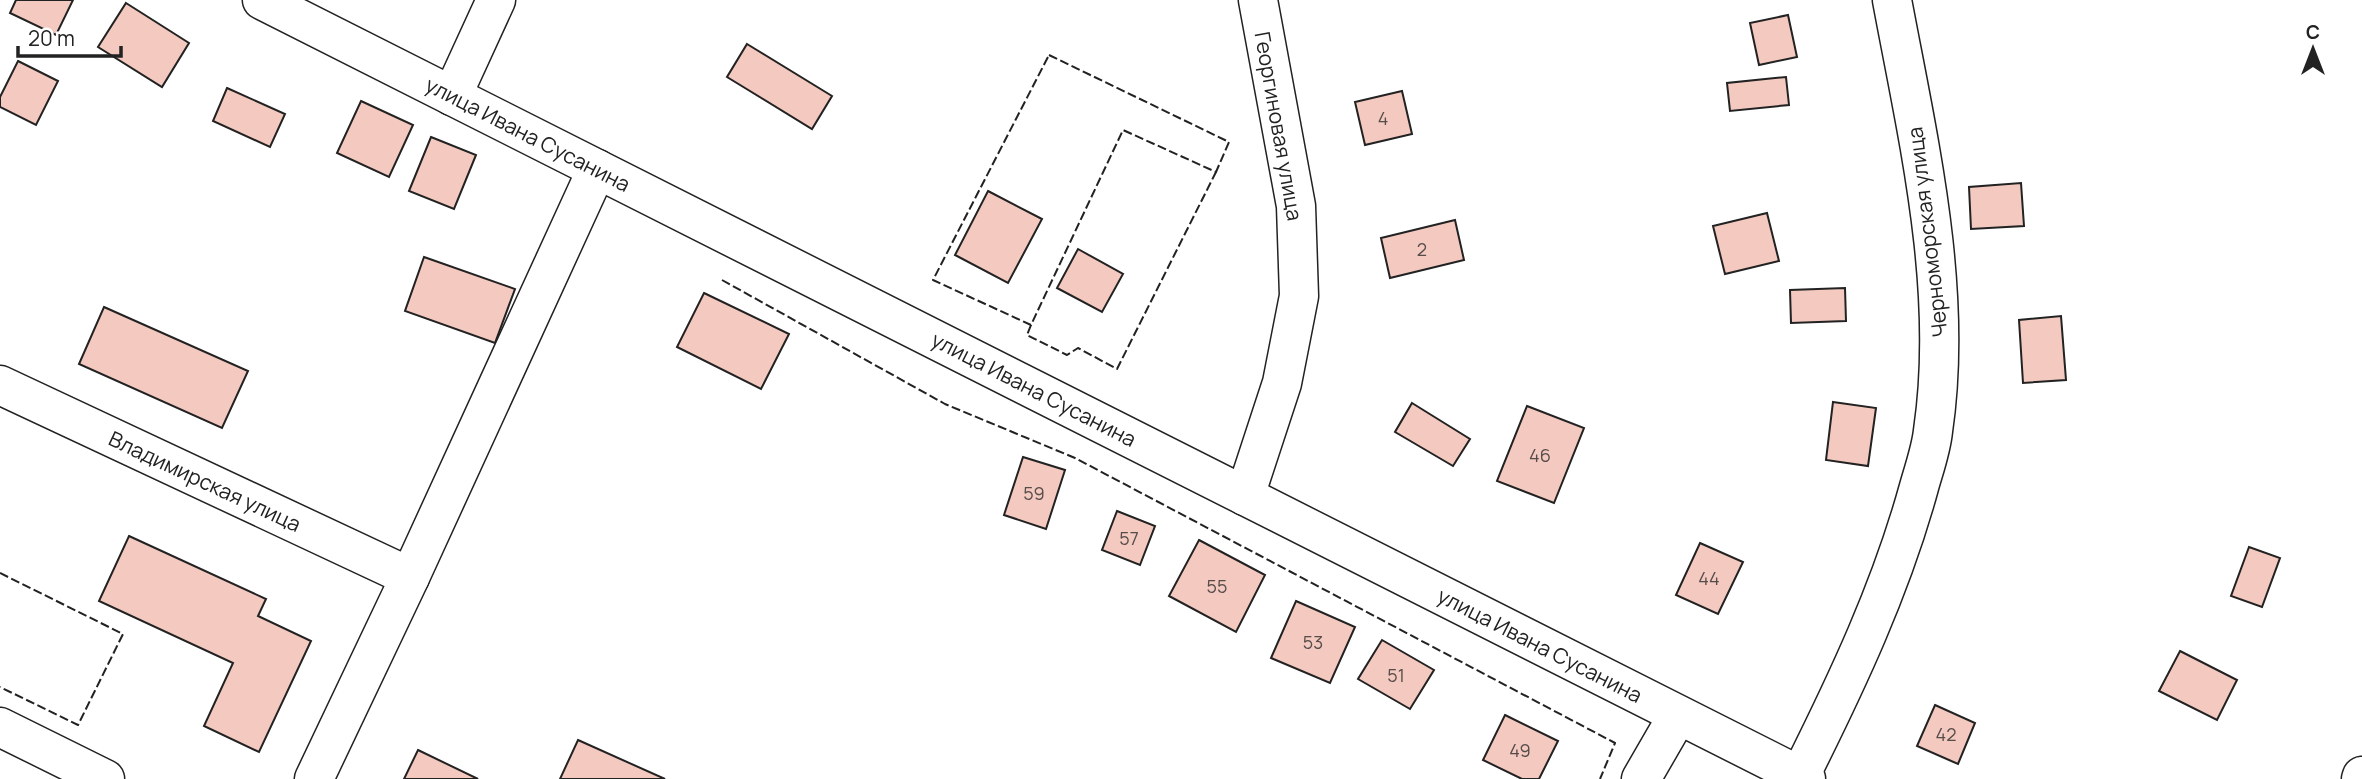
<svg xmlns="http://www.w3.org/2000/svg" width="2362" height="779" viewBox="0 0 2362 779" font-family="Manrope,sans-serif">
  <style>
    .building { fill: #f3c9c0; stroke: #222; stroke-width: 2 }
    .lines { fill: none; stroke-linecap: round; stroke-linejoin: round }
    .minor-casing { stroke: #222; stroke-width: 41 }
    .minor { stroke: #fff; stroke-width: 38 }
    .fence { stroke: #222; stroke-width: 2; stroke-dasharray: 9 3.5; stroke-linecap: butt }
    .labels { text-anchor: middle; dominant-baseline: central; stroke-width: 5; stroke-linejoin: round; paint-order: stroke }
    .number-label { font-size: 18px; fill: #564c4a }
    .street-label { font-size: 21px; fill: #222; stroke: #fff }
  </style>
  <rect width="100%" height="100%" fill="#fff"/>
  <g class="building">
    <path d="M16 0H73L56 35 10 13Z"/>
    <path d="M126 3 189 43 162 87 98 47Z"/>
    <path d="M1788 15 1797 57 1759 65 1750 23Z"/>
    <path d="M747 44 832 96 812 129 727 77Z"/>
    <path d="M18 61 58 81 36 125 0 107V97Z"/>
    <path d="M1786 77 1789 105 1730 111 1727 83Z"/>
    <path d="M227 88 285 114 270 147 213 121Z"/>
    <path d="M1402 91 1412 134 1365 145 1355 102Z"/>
    <path d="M361 101 413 125 389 177 337 153Z"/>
    <path d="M431 137 476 155 454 209 409 191Z"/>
    <path d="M2021 183 2024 226 1971 229 1969 187Z"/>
    <path d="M988 191 1042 219 1008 283 955 255Z"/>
    <path d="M1767 213 1779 261 1725 274 1713 226Z"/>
    <path d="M1455 220 1464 260 1390 278 1381 238Z"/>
    <path d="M1078 249 1123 274 1102 312 1057 288Z"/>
    <path d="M424 257 515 289 495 343 405 311Z"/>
    <path d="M1845 288 1846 321 1791 323 1790 290Z"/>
    <path d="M704 293 789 334 761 389 677 347Z"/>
    <path d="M104 307 248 371 222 428 79 364Z"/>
    <path d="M2061 316 2066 380 2023 383 2019 320Z"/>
    <path d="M1833 402 1876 408 1868 466 1826 460Z"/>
    <path d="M1412 403 1470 439 1453 466 1395 432Z"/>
    <path d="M1527 406 1584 428 1554 503 1497 481Z"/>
    <path d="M1023 457 1065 470 1046 529 1004 515Z"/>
    <path d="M1117 511 1155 526 1140 565 1102 550Z"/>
    <path d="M129 536 266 599 258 616 311 641 259 752 204 726 233 663 99 601Z"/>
    <path d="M1199 540 1265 575 1236 632 1169 596Z"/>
    <path d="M1700 543 1743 562 1718 614 1676 595Z"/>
    <path d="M2249 547 2280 558 2262 607 2231 596Z"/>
    <path d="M1296 601 1355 627 1330 683 1271 658Z"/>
    <path d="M1382 640 1434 670 1410 709 1358 679Z"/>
    <path d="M2180 651 2237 680 2217 720 2159 691Z"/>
    <path d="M1935 705 1975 723 1958 764 1917 746Z"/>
    <path d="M1505 715 1558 741 1539 779H1522L1483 760Z"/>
    <path d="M578 740 665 779H560Z"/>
    <path d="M418 750 478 779H404Z"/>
  </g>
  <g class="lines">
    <g class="minor-casing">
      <g id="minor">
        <path d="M262 0 1806 779"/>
        <path d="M452 96 496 0"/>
        <path d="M0 385 410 577"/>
        <path d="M1245 496 1282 383 1299 296 1296 206 1258 0"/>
        <path d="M0 727 105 779"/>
        <path d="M1800 776C1847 682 1891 589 1919 487 1924 469 1931 450 1933 431 1954 289 1918 139 1892 0"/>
        <path d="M314 779 410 577 597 169"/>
        <path d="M1641 779 1678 715"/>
        <path d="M2361 779 2362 776"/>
      </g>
    </g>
    <use href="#minor" class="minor"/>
    <g class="fence">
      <path d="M1049 55 1229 142 1216 172 1123 130 1031 325 933 280Z"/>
      <path d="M722 280 945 404 1075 458 1615 743 1600 779"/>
      <path d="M1031 325 1027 335 1067 355 1078 348 1117 369 1216 172"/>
      <path d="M0 573 123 634 78 725 0 687"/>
    </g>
  </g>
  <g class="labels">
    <g class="number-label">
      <text x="1383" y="118">4</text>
      <text x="1422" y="249">2</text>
      <text x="1540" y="455">46</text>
      <text x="1034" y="493">59</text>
      <text x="1129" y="538">57</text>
      <text x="1709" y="578">44</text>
      <text x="1217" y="586">55</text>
      <text x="1313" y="642">53</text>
      <text x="1396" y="675">51</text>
      <text x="1946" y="734">42</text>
      <text x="1520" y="750">49</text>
    </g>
    <g class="street-label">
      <text transform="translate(1279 126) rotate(80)">Георгиновая улица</text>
      <text transform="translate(528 134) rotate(27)">улица Ивана Сусанина</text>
      <text transform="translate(1927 232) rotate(-97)">Черноморская улица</text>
      <text transform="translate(1034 389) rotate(27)">улица Ивана Сусанина</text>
      <text transform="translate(205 481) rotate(25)">Владимирская улица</text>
      <text transform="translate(1540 645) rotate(27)">улица Ивана Сусанина</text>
    </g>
  </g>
  <g transform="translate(2313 49)" stroke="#ffffff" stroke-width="5" paint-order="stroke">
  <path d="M0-5L12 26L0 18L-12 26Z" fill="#222222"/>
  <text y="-10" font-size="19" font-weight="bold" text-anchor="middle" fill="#222222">С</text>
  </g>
  <path d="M18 46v10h103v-10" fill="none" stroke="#222222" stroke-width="3.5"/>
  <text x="28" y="46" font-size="21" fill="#222222" stroke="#ffffff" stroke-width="5" paint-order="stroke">20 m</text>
</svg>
